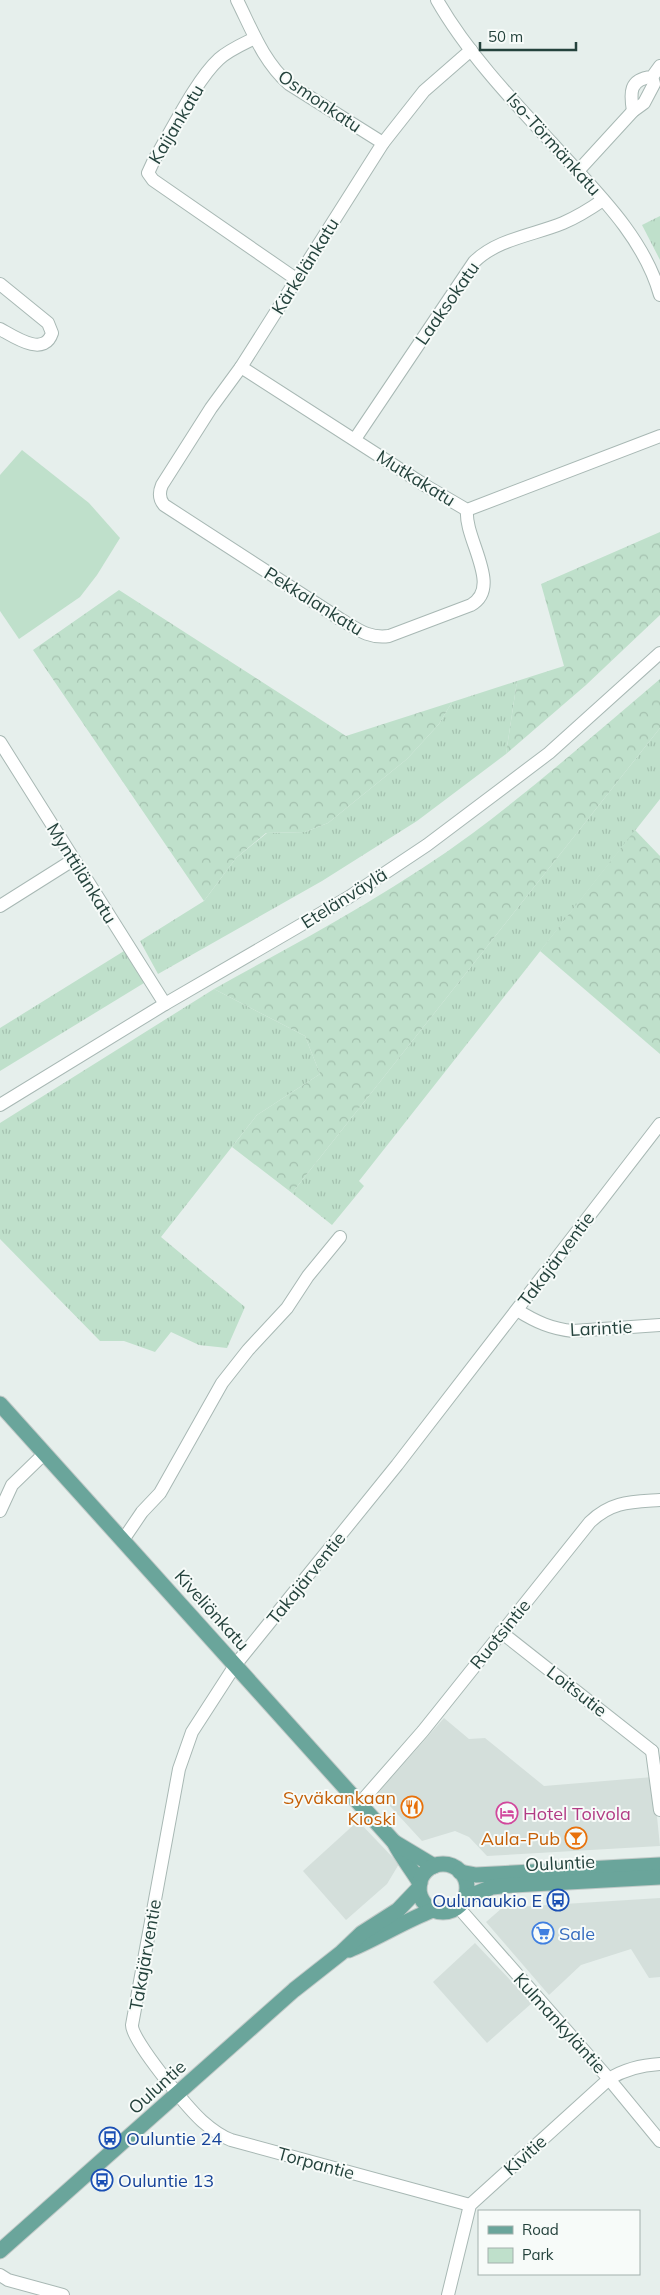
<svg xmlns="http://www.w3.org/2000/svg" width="660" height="2295" viewBox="0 0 660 2295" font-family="Mulish,sans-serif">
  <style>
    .built { fill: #d4dfdb }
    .grass { fill: url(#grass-tufts) }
    .forest { fill: url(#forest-crowns) }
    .park { fill: #bfe0cb }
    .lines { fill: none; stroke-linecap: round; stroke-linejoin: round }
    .minor-casing { stroke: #a8b8b4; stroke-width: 14 }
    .major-casing { stroke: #c2cac8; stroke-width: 17 }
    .minor { stroke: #fff; stroke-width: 12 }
    .major { stroke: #6aa59b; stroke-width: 15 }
    .labels { text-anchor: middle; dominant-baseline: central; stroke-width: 4; stroke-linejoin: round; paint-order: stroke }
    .street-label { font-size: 18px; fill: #24423c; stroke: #f7fbf9 }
    .food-label { font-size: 18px; fill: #c56008; stroke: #f7fbf9; text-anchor: end }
    .hotel-label { font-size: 18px; fill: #b23c85; stroke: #f7fbf9; text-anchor: start }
    .transit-label { font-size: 18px; fill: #164399; stroke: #f7fbf9; text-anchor: start }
    .shop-label { font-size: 18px; fill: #366cbe; stroke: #f7fbf9; text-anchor: start }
  </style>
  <defs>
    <pattern id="grass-tufts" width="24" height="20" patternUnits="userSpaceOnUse" patternTransform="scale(1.25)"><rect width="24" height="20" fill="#bfe0cb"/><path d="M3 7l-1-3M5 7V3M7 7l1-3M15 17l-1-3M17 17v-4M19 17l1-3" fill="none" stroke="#a4c1af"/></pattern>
    <pattern id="forest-crowns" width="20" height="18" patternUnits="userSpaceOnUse" patternTransform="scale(1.25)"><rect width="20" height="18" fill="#bfe0cb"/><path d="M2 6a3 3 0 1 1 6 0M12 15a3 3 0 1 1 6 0" fill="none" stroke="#a4c1af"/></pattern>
  </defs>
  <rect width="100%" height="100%" fill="#e6efec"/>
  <g class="built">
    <path d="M444 1718 469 1739 485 1738 544 1786 653 1777 660 1846 487 1856 469 1837 455 1831 422 1841 378 1793Z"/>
    <path d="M358 1821 399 1864 387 1884 346 1920 303 1871Z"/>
    <path d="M660 1898V1977L649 1978 631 1949 581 1965 549 1995 486 1922 502 1908Z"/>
    <path d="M475 1943 532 2003 487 2043 433 1982Z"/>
  </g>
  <g class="grass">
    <path d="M660 216V260L642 225Z"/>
    <path d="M517 681 506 754 417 821 322 881 158 974 140 941 204 901 236 858 267 833 305 832 328 823 407 759 439 724 452 702Z"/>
    <path d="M660 728V799L359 1181 364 1186 332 1225 292 1193Z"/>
    <path d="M124 951 144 983 0 1071V1028Z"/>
    <path d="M214 989 305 1036 320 1074 257 1115 161 1237 245 1307 227 1348 199 1345 171 1332 155 1352 124 1341H100L0 1239V1123Z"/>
  </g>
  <g class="forest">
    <path d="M660 532V615L586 685 506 754 517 681 564 666 541 584Z"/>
    <path d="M119 590 346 736 452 702 439 724 407 759 328 823 305 832 266 833 236 858 204 901 33 650Z"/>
    <path d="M660 679V728L292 1193 232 1147 257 1115 320 1074 305 1036 214 989C302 940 392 893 473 833 538 784 599 731 660 679Z"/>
    <path d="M635 830 660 856V1054L540 951Z"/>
  </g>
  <path class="park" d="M22 450 89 503 120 538 97 575 80 597 19 639 0 611V475Z"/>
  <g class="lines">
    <g class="minor-casing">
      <g id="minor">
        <path d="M237 0C252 30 263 61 289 84L383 143"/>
        <path d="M437 0C466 51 511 99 551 142 591 187 643 234 660 295"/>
        <path d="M255 38C243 44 229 50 219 59 196 80 171 132 154 160L148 173 153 180 296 279"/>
        <path d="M633 111C630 93 629 79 652 77L660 66"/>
        <path d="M578 171 633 111 644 103 654 84 652 77"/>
        <path d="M0 284 48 323 52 333C44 358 13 336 0 329"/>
        <path d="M241 367 426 486 467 510 660 436"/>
        <path d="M355 439 474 262C497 239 534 235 563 223 577 217 590 209 603 200"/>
        <path d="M467 510C464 539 503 587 471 605L389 636C369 639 357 629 340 619L164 505C159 499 159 492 162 485L211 408 241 367 383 143 424 91 471 50"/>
        <path d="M0 742 165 1004"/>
        <path d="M0 906 73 860"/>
        <path d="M0 1105 165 1004 349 897 427 845 549 753 660 653"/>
        <path d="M517 1310C536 1322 552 1329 573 1331L660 1325"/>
        <path d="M0 1511 12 1485 45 1453"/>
        <path d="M123 1540 142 1512 160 1493 222 1383 248 1350 287 1308 308 1276 340 1237"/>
        <path d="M501 1632 652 1751"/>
        <path d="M652 1751 660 1810"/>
        <path d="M360 1803 423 1731 590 1522C612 1501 631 1502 660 1500"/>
        <path d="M458 1907 609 2079 660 2141"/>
        <path d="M470 2205 231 2140C220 2136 211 2129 202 2121 188 2108 131 2040 132 2025L179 1769 192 1732 236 1664 397 1465 660 1124"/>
        <path d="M0 2275 8 2280 63 2295"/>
        <path d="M448 2295 470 2205 609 2079C625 2069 642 2065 660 2064"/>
      </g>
    </g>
    <g class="major-casing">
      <g id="major">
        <path d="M0 1404 394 1842C402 1858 411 1868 420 1883"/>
        <path d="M394 1842 434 1866"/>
        <circle cx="443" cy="1888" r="24"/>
        <path d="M460 1872 476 1875 660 1865"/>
        <path d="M465 1898 492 1887 513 1885 660 1877"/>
        <path d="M349 1950C378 1938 404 1921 433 1910"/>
        <path d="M0 2251 294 1990 341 1953 362 1933 398 1910 419 1888"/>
      </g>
    </g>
    <use href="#minor" class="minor"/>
    <use href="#major" class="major"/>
  </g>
  <defs>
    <g id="restaurant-ring" transform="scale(1.125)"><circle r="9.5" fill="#f7fbf9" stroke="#e8710a" stroke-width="1.5"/><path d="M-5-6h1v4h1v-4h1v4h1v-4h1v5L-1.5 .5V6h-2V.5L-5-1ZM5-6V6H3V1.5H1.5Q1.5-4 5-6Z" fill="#e8710a"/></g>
    <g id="hotel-ring" transform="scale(1.125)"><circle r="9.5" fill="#f7fbf9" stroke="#d1479c" stroke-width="1.5"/><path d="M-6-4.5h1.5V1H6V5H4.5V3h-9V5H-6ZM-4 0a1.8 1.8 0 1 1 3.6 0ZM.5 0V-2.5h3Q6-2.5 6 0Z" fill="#d1479c"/></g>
    <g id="bar-ring" transform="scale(1.125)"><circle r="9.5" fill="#f7fbf9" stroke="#e8710a" stroke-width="1.5"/><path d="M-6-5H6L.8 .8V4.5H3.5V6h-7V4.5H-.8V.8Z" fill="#e8710a"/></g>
    <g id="bus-ring" transform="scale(1.125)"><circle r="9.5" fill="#f7fbf9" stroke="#1a4fb4" stroke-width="1.5"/><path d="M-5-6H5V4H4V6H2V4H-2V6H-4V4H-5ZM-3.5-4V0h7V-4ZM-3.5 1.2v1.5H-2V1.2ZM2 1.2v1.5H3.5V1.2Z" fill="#1a4fb4"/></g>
    <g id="supermarket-ring" transform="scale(1.125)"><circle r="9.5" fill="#f7fbf9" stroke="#3f7fe0" stroke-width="1.5"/><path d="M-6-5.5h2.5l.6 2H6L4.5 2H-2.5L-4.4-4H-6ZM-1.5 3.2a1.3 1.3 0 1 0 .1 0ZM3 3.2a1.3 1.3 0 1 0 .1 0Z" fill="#3f7fe0"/></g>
  </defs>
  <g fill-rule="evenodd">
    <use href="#restaurant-ring" x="412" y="1807"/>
    <use href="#hotel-ring" x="507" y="1813"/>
    <use href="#bar-ring" x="576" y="1838"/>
    <use href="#bus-ring" x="558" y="1900"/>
    <use href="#supermarket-ring" x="543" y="1933"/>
    <use href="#bus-ring" x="110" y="2138"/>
    <use href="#bus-ring" x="102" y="2180"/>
  </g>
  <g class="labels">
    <g class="street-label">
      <text transform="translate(320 101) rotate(34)">Osmonkatu</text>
      <text transform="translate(176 124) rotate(-59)">Kaijankatu</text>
      <text transform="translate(554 144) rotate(48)">Iso-Törmänkatu</text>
      <text transform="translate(305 266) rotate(-58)">Kärkelänkatu</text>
      <text transform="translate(447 303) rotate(-55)">Laaksokatu</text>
      <text transform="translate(416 478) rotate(32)">Mutkakatu</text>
      <text transform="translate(314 601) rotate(32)">Pekkalankatu</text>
      <text transform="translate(82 873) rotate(58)">Mynttilänkatu</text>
      <text transform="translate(344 898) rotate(-32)">Etelänväylä</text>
      <text transform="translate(556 1259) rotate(-53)">Takajärventie</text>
      <text transform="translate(601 1328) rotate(-3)">Larintie</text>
      <text transform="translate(306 1578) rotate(-51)">Takajärventie</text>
      <text transform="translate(212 1610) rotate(48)">Kiveliönkatu</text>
      <text transform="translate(500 1634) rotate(-51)">Ruotsintie</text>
      <text transform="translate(577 1691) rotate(38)">Loitsutie</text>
      <text transform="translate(560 1863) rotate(-3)">Ouluntie</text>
      <text transform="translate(145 1955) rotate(-80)">Takajärventie</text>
      <text transform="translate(560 2023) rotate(48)">Kulmankyläntie</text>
      <text transform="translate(157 2087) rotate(-42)">Ouluntie</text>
      <text transform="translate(525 2155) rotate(-42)">Kivitie</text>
      <text transform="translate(316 2163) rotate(15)">Torpantie</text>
    </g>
    <g class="food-label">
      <text x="396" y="1797">Syväkankaan<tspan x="396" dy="21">Kioski</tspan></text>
      <text x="560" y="1838">Aula-Pub</text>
    </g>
    <g class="hotel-label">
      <text x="523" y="1813">Hotel Toivola</text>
    </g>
    <g class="transit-label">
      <text x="542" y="1900" text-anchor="end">Oulunaukio E</text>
      <text x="126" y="2138">Ouluntie 24</text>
      <text x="118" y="2180">Ouluntie 13</text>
    </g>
    <g class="shop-label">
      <text x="559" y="1933">Sale</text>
    </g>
  </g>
  <rect x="478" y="2210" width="162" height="65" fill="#f7fbf9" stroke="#a3b1ad"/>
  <rect x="488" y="2226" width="25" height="8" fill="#6aa59b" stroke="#a3b1ad"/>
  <text x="522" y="2235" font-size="15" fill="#24423c">Road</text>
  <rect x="488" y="2248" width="25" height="15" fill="#bfe0cb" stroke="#a3b1ad"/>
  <text x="522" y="2260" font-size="15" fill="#24423c">Park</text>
  <path d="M480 42v8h96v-8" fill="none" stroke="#24423c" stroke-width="2.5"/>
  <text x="488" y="42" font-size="15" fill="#24423c" stroke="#f7fbf9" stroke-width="4" paint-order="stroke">50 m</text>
</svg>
